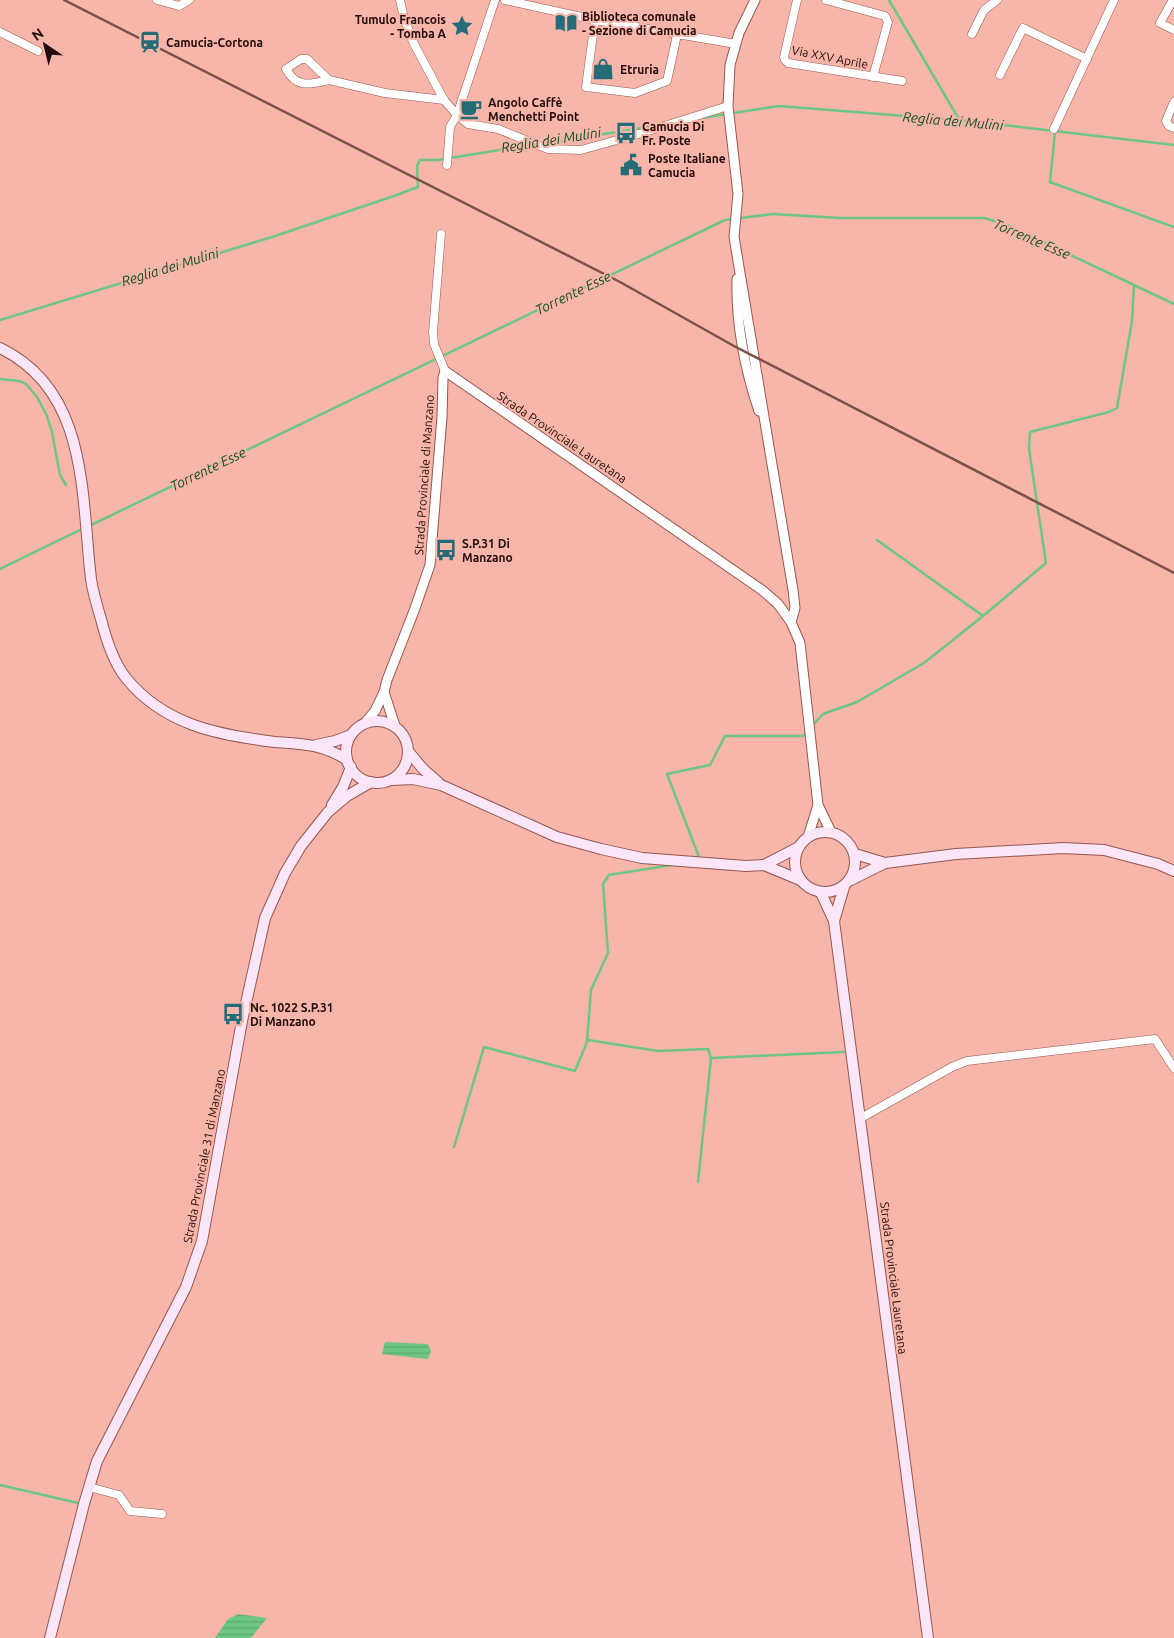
<svg xmlns="http://www.w3.org/2000/svg" width="1174" height="1638" viewBox="0 0 1174 1638" font-family="Ubuntu,sans-serif">
  <style>
    .water { fill: url(#water-rules) }
    .lines { fill: none; stroke-linecap: round; stroke-linejoin: round }
    .stream { stroke: #6dc780; stroke-width: 2.5 }
    .minor-casing { stroke: #94584f; stroke-width: 9 }
    .tertiary-casing { stroke: #94584f; stroke-width: 11 }
    .secondary-casing { stroke: #94584f; stroke-width: 12 }
    .minor { stroke: #fff; stroke-width: 8 }
    .tertiary { stroke: #fff; stroke-width: 9 }
    .secondary { stroke: #fae6f8; stroke-width: 10 }
    .rail { stroke: #7c524c; stroke-width: 2.5 }
    .labels { text-anchor: middle; dominant-baseline: central; stroke-width: 4; stroke-linejoin: round; paint-order: stroke }
    .poi-label { font-size: 12px; font-weight: bold; fill: #220b08; stroke: #f8b5aa; text-anchor: start }
    .street-label { font-size: 12px; fill: #220b08; stroke: #f8b5aa }
    .water-label { font-size: 14px; font-style: italic; fill: #0b4f21; stroke: #f8b5aa }
  </style>
  <defs>
    <pattern id="water-rules" width="6" height="5" patternUnits="userSpaceOnUse" patternTransform="scale(1.25)"><rect width="6" height="5" fill="#6dc780"/><path d="M0 2.5h6" fill="none" stroke="#5eaa6d"/></pattern>
  </defs>
  <rect width="100%" height="100%" fill="#f8b5aa"/>
  <g class="water">
    <path d="M385 1342 428 1344 431 1351 428 1359 382 1354Z"/>
    <path d="M239 1614 267 1618 251 1638H215L228 1619Z"/>
  </g>
  <g class="lines">
    <g class="stream">
      <path d="M889 0 960 121"/>
      <path d="M701 118 779 106 968 121 1174 145"/>
      <path d="M1055 132 1050 182 1174 227"/>
      <path d="M541 144 654 126"/>
      <path d="M0 320 272 237 394 196 418 187 417 166 420 160H438L530 145"/>
      <path d="M0 379 19 381 26 384 37 397 47 416 52 432 60 475 66 485"/>
      <path d="M89 526 725 220 773 214 840 218H984L1005 224 1174 304"/>
      <path d="M877 540 983 616"/>
      <path d="M0 569 84 528"/>
      <path d="M812 726 823 714 857 702 924 663 983 616 1046 563 1029 449 1030 432 1109 412 1117 408 1132 321 1134 286"/>
      <path d="M697 859 699 857 667 774 710 765 725 736H803L807 731"/>
      <path d="M588 1040 658 1051 708 1049 711 1058 698 1182"/>
      <path d="M711 1058 844 1052"/>
      <path d="M454 1147 484 1047 575 1071 587 1042 591 990 608 953 603 884 609 875 672 865"/>
      <path d="M0 1485 78 1503"/>
    </g>
    <g class="minor-casing">
      <g id="minor">
        <path d="M157 0 179 6 189 0"/>
        <path d="M400 0 403 14 413 42 444 100 457 115 468 124 498 129 548 149 581 150 642 133 728 106"/>
        <path d="M505 0 595 20 736 44"/>
        <path d="M797 0 784 57 785 60 788 63 902 81"/>
        <path d="M826 0 885 16 888 22 873 77"/>
        <path d="M1173 0 1160 23 1174 30"/>
        <path d="M595 20 586 87 635 93 667 81 677 35"/>
        <path d="M0 32 38 51"/>
        <path d="M972 34 984 10 997 0"/>
        <path d="M1000 75 1023 28 1087 59"/>
        <path d="M329 80C310 84 297 89 286 69L301 59H307L329 80 385 93 444 100"/>
        <path d="M1174 102 1166 121 1169 126 1174 128"/>
        <path d="M1054 129 1114 0"/>
        <path d="M447 165 450 127 457 115 495 0"/>
        <path d="M441 234 433 332 434 344 445 371"/>
        <path d="M861 1118 952 1067 967 1061 1155 1039 1174 1068"/>
        <path d="M89 1487 119 1495 130 1511 162 1514"/>
      </g>
    </g>
    <g class="tertiary-casing">
      <g id="tertiary">
        <path d="M755 0 739 33 730 65 728 106 738 194 734 237 793 590 795 608 791 622"/>
        <path d="M737 279C736 323 745 370 759 411"/>
        <path d="M384 692 395 726"/>
        <path d="M365 723 375 711 384 692 387 680 414 611 430 565 442 417 443 378 445 371 762 590 778 604 791 622 800 643 818 805 831 832"/>
        <path d="M808 837 818 805"/>
      </g>
    </g>
    <g class="secondary-casing">
      <g id="secondary">
        <path d="M0 348C89 391 81 495 91 579 93 593 97 606 101 619 106 639 113 662 126 678 164 725 218 735 275 742 302 744 323 744 347 760"/>
        <circle cx="377" cy="752" r="31"/>
        <path d="M316 745 335 741 351 735"/>
        <path d="M408 751 423 769 438 782"/>
        <path d="M391 780 413 779 441 785 557 837 601 849 642 858 746 866 764 865 800 880"/>
        <path d="M332 805 343 787 351 767"/>
        <circle cx="825" cy="862" r="30"/>
        <path d="M855 854 885 863"/>
        <path d="M764 865 799 847"/>
        <path d="M851 880 885 863 956 854 1063 848 1104 850 1158 864 1174 871"/>
        <path d="M821 893 834 921 928 1638"/>
        <path d="M834 921 844 887"/>
        <path d="M50 1638 84 1504 97 1461 186 1287 202 1241 242 1021 265 918 285 873 301 846 328 812 347 796 371 782"/>
      </g>
    </g>
    <use href="#minor" class="minor"/>
    <use href="#tertiary" class="tertiary"/>
    <use href="#secondary" class="secondary"/>
    <path class="rail" d="M64 0 620 282 734 346 1174 573"/>
  </g>
  <defs>
    <g id="library-bare" transform="scale(1.725)"><path d="M-6-4Q-3-5.5-.7-3.5V5Q-3 3-6 4ZM6-4Q3-5.5 .7-3.5V5Q3 3 6 4Z" fill="#246d78" stroke="#f8b5aa" stroke-width="2.5" paint-order="stroke"/></g>
    <g id="sight-bare" transform="scale(1.725)"><path d="M0-6L1.8-2.2L6-1.7L2.9 1.2L3.7 5.4L0 3.3L-3.7 5.4L-2.9 1.2L-6-1.7L-1.8-2.2Z" fill="#246d78" stroke="#f8b5aa" stroke-width="2.5" paint-order="stroke"/></g>
    <g id="station-bare" transform="scale(1.725)"><path d="M-3-6H3Q5-6 5-4V2Q5 4 3 4L4.5 6H3L1.5 4h-3L-3 6H-4.5L-3 4Q-5 4-5 2V-4Q-5-6-3-6ZM-3.5-4v3h7v-3ZM-3.5 1v1.5H-2V1ZM2 1v1.5H3.5V1Z" fill="#246d78" stroke="#f8b5aa" stroke-width="2.5" paint-order="stroke"/></g>
    <g id="shop-bare" transform="scale(1.725)"><path d="M-5-2.5h2.3a2.7 3.5 0 0 1 5.4 0H5L5.5 6h-11ZM-1.5-2.5h3a1.5 2.3 0 0 0-3 0Z" fill="#246d78" stroke="#f8b5aa" stroke-width="2.5" paint-order="stroke"/></g>
    <g id="cafe-bare" transform="scale(1.725)"><path d="M-5.5-4.5H6V0H3Q3 3.5 0 3.5H-2.5Q-5.5 3.5-5.5 0ZM3-3.2v2h1.7v-2ZM-6 4.5H4V6H-6Z" fill="#246d78" stroke="#f8b5aa" stroke-width="2.5" paint-order="stroke"/></g>
    <g id="bus-bare" transform="scale(1.725)"><path d="M-5-6H5V4H4V6H2V4H-2V6H-4V4H-5ZM-3.5-4V0h7V-4ZM-3.5 1.2v1.5H-2V1.2ZM2 1.2v1.5H3.5V1.2Z" fill="#246d78" stroke="#f8b5aa" stroke-width="2.5" paint-order="stroke"/></g>
    <g id="civic-bare" transform="scale(1.725)"><path d="M-.6-6.5H3V-4.5H.6V-3L4-1V1h2V6H-6V1h2V-1L-.6-3ZM-1.2 2.5V6h2.4V2.5Z" fill="#246d78" stroke="#f8b5aa" stroke-width="2.5" paint-order="stroke"/></g>
  </defs>
  <g fill-rule="evenodd">
    <use href="#library-bare" x="566" y="23"/>
    <use href="#sight-bare" x="462" y="26"/>
    <use href="#station-bare" x="150" y="42"/>
    <use href="#shop-bare" x="603" y="69"/>
    <use href="#cafe-bare" x="471" y="109"/>
    <use href="#bus-bare" x="626" y="133"/>
    <use href="#civic-bare" x="631" y="165"/>
    <use href="#bus-bare" x="446" y="550"/>
    <use href="#bus-bare" x="233" y="1014"/>
  </g>
  <g class="labels">
    <g class="poi-label">
      <text x="582" y="16">Biblioteca comunale<tspan x="582" dy="14">- Sezione di Camucia</tspan></text>
      <text x="446" y="19" text-anchor="end">Tumulo Francois<tspan x="446" dy="14">- Tomba A</tspan></text>
      <text x="166" y="42">Camucia-Cortona</text>
      <text x="620" y="69">Etruria</text>
      <text x="488" y="102">Angolo Caffè<tspan x="488" dy="14">Menchetti Point</tspan></text>
      <text x="642" y="126">Camucia Di<tspan x="642" dy="14">Fr. Poste</tspan></text>
      <text x="648" y="158">Poste Italiane<tspan x="648" dy="14">Camucia</tspan></text>
      <text x="462" y="543">S.P.31 Di<tspan x="462" dy="14">Manzano</tspan></text>
      <text x="250" y="1007">Nc. 1022 S.P.31<tspan x="250" dy="14">Di Manzano</tspan></text>
    </g>
    <g class="street-label">
      <text transform="translate(830 57) rotate(11)">Via XXV Aprile</text>
      <text transform="translate(562 437) rotate(34)">Strada Provinciale Lauretana</text>
      <text transform="translate(424 475) rotate(-86)">Strada Provinciale di Manzano</text>
      <text transform="translate(204 1156) rotate(-79)">Strada Provinciale 31 di Manzano</text>
      <text transform="translate(894 1278) rotate(83)">Strada Provinciale Lauretana</text>
    </g>
    <g class="water-label">
      <text transform="translate(953 121) rotate(5)">Reglia dei Mulini</text>
      <text transform="translate(551 140) rotate(-9)">Reglia dei Mulini</text>
      <text transform="translate(1032 239) rotate(23)">Torrente Esse</text>
      <text transform="translate(170 267) rotate(-17)">Reglia dei Mulini</text>
      <text transform="translate(573 293) rotate(-26)">Torrente Esse</text>
      <text transform="translate(208 469) rotate(-26)">Torrente Esse</text>
    </g>
  </g>
  <g transform="translate(45 45) rotate(325)" stroke="#f8b5aa" stroke-width="4" paint-order="stroke">
  <path d="M0-4L9 19L0 12L-9 19Z" fill="#220b08"/>
  <text y="-8" font-size="14" font-weight="bold" text-anchor="middle" fill="#220b08">N</text>
  </g>
</svg>
